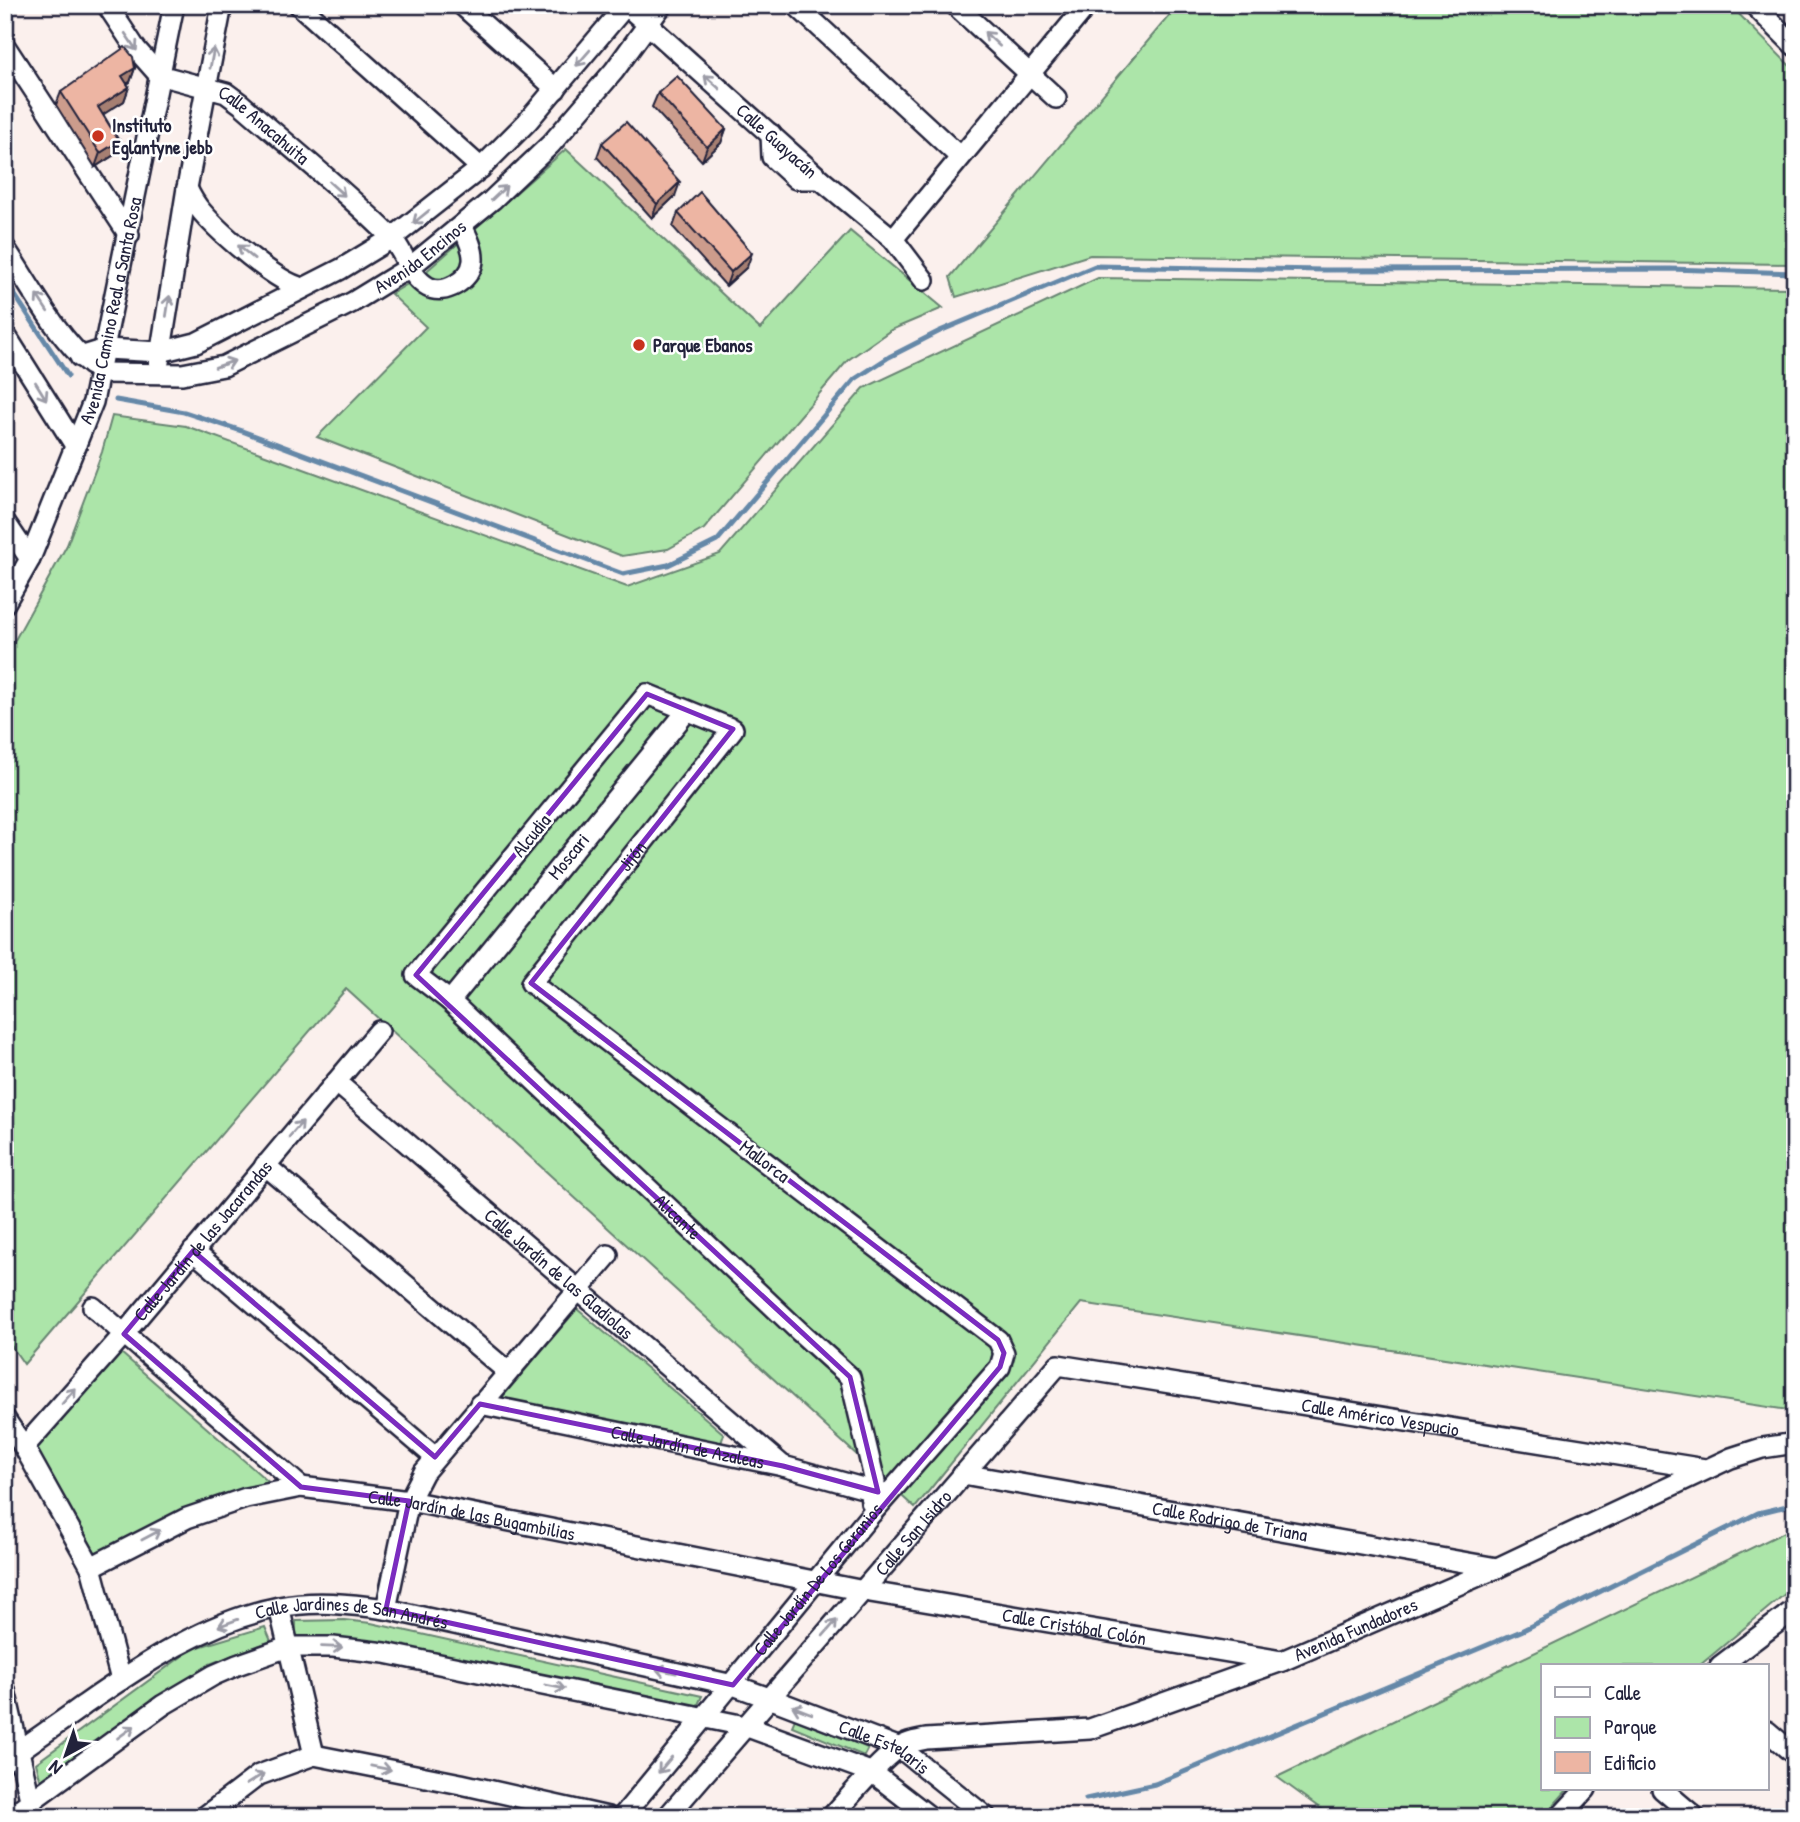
<svg xmlns="http://www.w3.org/2000/svg" width="1800" height="1822" viewBox="0 0 1800 1822" font-family="'Patrick Hand',sans-serif">
  <style>
    .green { fill: #ace5a9; stroke: #678472; stroke-width: 2 }
    .lines { fill: none; stroke-linecap: round; stroke-linejoin: round }
    .stream { stroke: #6588a8; stroke-width: 5 }
    .minor-casing { stroke: #22223b; stroke-width: 24 }
    .minor { stroke: #fff; stroke-width: 19 }
    .wall { fill: #cc9c8c; stroke: #22223b; stroke-width: 2 }
    .shaded-wall { fill: #a67f72; stroke: #22223b; stroke-width: 2 }
    .building { fill: #edb5a3; stroke: #22223b; stroke-width: 2 }
    .oneway { stroke: #9c9ca7 }
    .marked { fill: none; stroke: #7b2cbf; stroke-width: 5; stroke-linejoin: round }
    .poi-dot { fill: #c8321e; stroke: #fff; stroke-width: 2.5 }
    .labels { text-anchor: middle; dominant-baseline: central; stroke-width: 5; stroke-linejoin: round; paint-order: stroke }
    .poi-label { font-size: 19px; font-weight: bold; fill: #22223b; stroke: #fff; text-anchor: start }
    .street-label { font-size: 19px; fill: #22223b; stroke: #fff }
  </style>
  <rect width="100%" height="100%" fill="#fbf0ed"/>
  <filter id="ink" filterUnits="userSpaceOnUse"><feTurbulence type="fractalNoise" baseFrequency=".0143" numOctaves="2"/><feDisplacementMap in="SourceGraphic" scale="14" xChannelSelector="R" yChannelSelector="G"/><feConvolveMatrix kernelMatrix="1 2 1 2 8 2 1 2 1" color-interpolation-filters="sRGB"/></filter>
  <g filter="url(#ink)">
    <g class="green">
      <path d="M1178 5H1730L1795 71V264L1090 255 956 297 950 277Z"/>
      <path d="M566 149 760 329 850 231 943 308 891 330 848 360 704 529 668 549 622 556 317 437 426 327 391 294 421 276Z"/>
      <path d="M1098 278 1795 288V1411L1081 1303 915 1508 346 989 24 1364 5 1337V658L67 545 102 452 112 416 186 426 627 587 720 554 864 388Z"/>
      <path d="M577 1309 724 1434 720 1446 499 1401Z"/>
      <path d="M120 1352 272 1485C209 1505 153 1519 97 1555L35 1447Z"/>
      <path d="M1795 1527V1589L1786 1593 1699 1666H1543V1789H1568L1543 1817H1332L1277 1777Z"/>
      <path d="M344 1620 371 1623 702 1696 695 1711 296 1639V1621Z"/>
      <path d="M265 1627 271 1641 210 1664 41 1782 36 1763 192 1649Z"/>
      <path d="M795 1719 868 1748 864 1756 792 1726Z"/>
    </g>
    <g class="lines">
      <g class="stream">
        <path d="M5 280 68 376"/>
        <path d="M116 400 184 412 242 431 623 574 668 565 717 541 855 379 889 357 940 331 1095 266 1325 270 1670 269 1795 273"/>
        <path d="M1086 1799 1155 1784 1521 1631 1758 1513 1795 1504"/>
      </g>
      <g class="minor-casing">
        <g id="minor">
          <path id="s1" d="M107 5 136 49 159 75 226 93 241 104C290 147 343 189 390 236 404 250 409 277 428 287 444 296 471 280 473 261 474 249 467 236 462 226"/>
          <path d="M299 5 481 168"/>
          <path d="M462 5 556 89"/>
          <path id="s2" d="M626 5 820 179 893 239 924 280"/>
          <path d="M796 5 960 157"/>
          <path d="M955 5 1056 98"/>
          <path d="M1754 5 1795 46"/>
          <path d="M5 46 129 235"/>
          <path d="M771 134 772 157 796 179H820"/>
          <path d="M187 188C191 197 196 205 202 212 220 233 277 283 303 288"/>
          <path d="M893 239 1087 5"/>
          <path d="M5 248C29 284 58 339 91 365"/>
          <path d="M5 334 76 447"/>
          <path d="M80 357 106 349 160 352 196 343 341 269 392 238 481 168 527 122 626 5"/>
          <path d="M159 362 187 188 222 5"/>
          <path id="s3" d="M100 373 182 374 224 366 353 302 410 267 492 200 551 144 614 71 662 5"/>
          <path d="M5 522 30 559"/>
          <path id="s4" d="M5 603 30 559 93 402 174 5"/>
          <path id="s5" d="M450 1001 687 711"/>
          <path id="s6" d="M336 1082 783 1466"/>
          <path d="M265 1165 508 1372"/>
          <path d="M193 1251 435 1457"/>
          <path d="M93 1307 301 1487"/>
          <path id="s7" d="M480 1404 783 1466 870 1490 871 1502"/>
          <path d="M5 1419 24 1447 91 1567 121 1680"/>
          <path id="s8" d="M24 1447 124 1334 379 1031"/>
          <path id="s9" d="M963 1474 1497 1568"/>
          <path id="s10" d="M91 1567 187 1518 246 1498 301 1487 409 1501 864 1591 1282 1661"/>
          <path d="M279 1607 314 1755"/>
          <path d="M386 1609 409 1501 424 1472 608 1255"/>
          <path d="M1720 1666 1795 1609"/>
          <path d="M5 1690 34 1817"/>
          <path d="M1767 1731 1795 1755"/>
          <path id="s11" d="M5 1761C31 1742 58 1724 84 1705 143 1664 207 1621 279 1607 314 1600 350 1604 386 1609L733 1685 769 1698 900 1748 986 1817"/>
          <path d="M1662 1789 1695 1817"/>
          <path d="M9 1817 163 1705 214 1675 237 1665 288 1647H333L385 1653 745 1726 873 1773 930 1817"/>
          <path d="M204 1817 259 1775 314 1755 461 1784 608 1817"/>
          <path id="s12" d="M622 1817 871 1514 1000 1367 1004 1353 998 1340 531 983 733 729 647 694 416 975 450 1001 800 1332 850 1377 875 1482 870 1490"/>
          <path id="s13" d="M667 1817 1058 1365 1705 1469"/>
          <path id="s14" d="M831 1817C848 1799 884 1755 904 1745 911 1741 919 1741 926 1739L1090 1729 1282 1661 1497 1568 1731 1458 1762 1448 1795 1443"/>
          <path d="M1560 1817 1586 1789"/>
        </g>
      </g>
      <use href="#minor" class="minor"/>
    </g>
    <g class="wall">
      <path d="M135 68 130 82 127 84 129 87 124 101 103 114 119 141 114 155 95 167 56 105 61 92Z"/>
      <path d="M658 93 726 129 721 143 702 161 652 107Z"/>
      <path d="M602 143 675 196 652 218 597 157Z"/>
      <path d="M678 213 747 267 726 286 673 227Z"/>
    </g>
    <g class="shaded-wall">
      <path d="M135 68 130 82 116 89 122 76Z"/>
      <path d="M129 87 124 101 93 121 98 107Z"/>
      <path d="M726 129 721 143 702 161 707 147Z"/>
      <path d="M119 141 114 155 95 167 100 153Z"/>
      <path d="M680 182 675 196 652 218 657 204Z"/>
      <path d="M752 253 747 267 726 286 731 272Z"/>
    </g>
    <g class="building">
      <path d="M125 47 133 57 135 68 122 76 129 87 98 107 119 141 100 153 61 92Z"/>
      <path d="M677 76 726 129 707 147 658 93Z"/>
      <path d="M626 122 680 182 657 204 602 143Z"/>
      <path d="M700 192 752 253 731 272 678 213Z"/>
    </g>
    <defs><path id="oneway-shaft" d="M-6 0H5M1.5-3L5.5 0L1.5 3" fill="none" stroke-width="1.6" stroke-linecap="round" stroke-linejoin="round" transform="scale(1.75)"/></defs>
    <g class="oneway">
      <use href="#oneway-shaft" transform="translate(992 39) rotate(-137)"/>
      <use href="#oneway-shaft" transform="translate(131 42) rotate(56)"/>
      <use href="#oneway-shaft" transform="translate(212 58) rotate(-79)"/>
      <use href="#oneway-shaft" transform="translate(583 58) rotate(131)"/>
      <use href="#oneway-shaft" transform="translate(712 82) rotate(-138)"/>
      <use href="#oneway-shaft" transform="translate(337 189) rotate(42)"/>
      <use href="#oneway-shaft" transform="translate(499 193) rotate(-43)"/>
      <use href="#oneway-shaft" transform="translate(421 217) rotate(141)"/>
      <use href="#oneway-shaft" transform="translate(246 252) rotate(-141)"/>
      <use href="#oneway-shaft" transform="translate(42 303) rotate(-123)"/>
      <use href="#oneway-shaft" transform="translate(168 306) rotate(-81)"/>
      <use href="#oneway-shaft" transform="translate(225 364) rotate(-19)"/>
      <use href="#oneway-shaft" transform="translate(41 391) rotate(58)"/>
      <use href="#oneway-shaft" transform="translate(296 1129) rotate(-49)"/>
      <use href="#oneway-shaft" transform="translate(69 1396) rotate(-49)"/>
      <use href="#oneway-shaft" transform="translate(151 1535) rotate(-28)"/>
      <use href="#oneway-shaft" transform="translate(228 1623) rotate(160)"/>
      <use href="#oneway-shaft" transform="translate(830 1628) rotate(-49)"/>
      <use href="#oneway-shaft" transform="translate(332 1647) rotate(2)"/>
      <use href="#oneway-shaft" transform="translate(666 1671) rotate(-168)"/>
      <use href="#oneway-shaft" transform="translate(555 1687) rotate(11)"/>
      <use href="#oneway-shaft" transform="translate(802 1710) rotate(-159)"/>
      <use href="#oneway-shaft" transform="translate(126 1732) rotate(-36)"/>
      <use href="#oneway-shaft" transform="translate(665 1765) rotate(130)"/>
      <use href="#oneway-shaft" transform="translate(381 1768) rotate(11)"/>
      <use href="#oneway-shaft" transform="translate(255 1779) rotate(-32)"/>
    </g>
  </g>
  <path class="marked" d="M647 694 733 729 531 983 998 1340 1004 1353 1000 1367 733 1685 386 1609 409 1501 301 1487 124 1334 193 1251 435 1457 480 1404 783 1466 878 1492 850 1377 416 975Z"/>
  <g class="poi-dot">
    <circle cx="98" cy="136" r="7"/>
    <circle cx="639" cy="345" r="7"/>
  </g>
  <g class="labels">
    <g class="poi-label">
      <text x="112" y="125">Instituto<tspan x="112" dy="22">Eglantyne jebb</tspan></text>
      <text x="653" y="345">Parque Ebanos</text>
    </g>
    <g class="street-label">
      <text stroke="none"><textPath href="#s1" startOffset="206">Calle Anacahuita</textPath></text>
      <text stroke="none"><textPath href="#s2" startOffset="203">Calle Guayacán</textPath></text>
      <text stroke="none"><textPath href="#s3" startOffset="350">Avenida Encinos</textPath></text>
      <text stroke="none"><textPath href="#s4" startOffset="313">Avenida Camino Real a Santa Rosa</textPath></text>
      <text transform="translate(531 835) rotate(-51)">Alcudia</text>
      <text stroke="none"><textPath href="#s5" startOffset="187">Moscari</textPath></text>
      <text stroke="none"><textPath href="#s12" startOffset="1367">Jijón</textPath></text>
      <text transform="translate(765 1161) rotate(37)">Mallorca</text>
      <text stroke="none"><textPath href="#s12" startOffset="2342">Alicante</textPath></text>
      <text stroke="none"><textPath href="#s8" startOffset="273">Calle Jardín de las Jacarandas</textPath></text>
      <text stroke="none"><textPath href="#s6" startOffset="294">Calle Jardín de las Gladiolas</textPath></text>
      <text stroke="none"><textPath href="#s13" startOffset="924">Calle Américo Vespucio</textPath></text>
      <text stroke="none"><textPath href="#s7" startOffset="212">Calle Jardín de Azaleas</textPath></text>
      <text stroke="none"><textPath href="#s10" startOffset="399">Calle Jardín de las Bugambilias</textPath></text>
      <text stroke="none"><textPath href="#s9" startOffset="271">Calle Rodrigo de Triana</textPath></text>
      <text stroke="none"><textPath href="#s13" startOffset="376">Calle San Isidro</textPath></text>
      <text stroke="none"><textPath href="#s12" startOffset="308">Calle Jardín De Los Geranios</textPath></text>
      <text stroke="none"><textPath href="#s11" startOffset="390">Calle Jardines de San Andrés</textPath></text>
      <text stroke="none"><textPath href="#s10" startOffset="1012">Calle Cristóbal Colón</textPath></text>
      <text stroke="none"><textPath href="#s14" startOffset="574">Avenida Fundadores</textPath></text>
      <text stroke="none"><textPath href="#s11" startOffset="943">Calle Estelaris</textPath></text>
    </g>
  </g>
  <rect width="1800" height="1822" fill="none" stroke="#fff" stroke-width="28"/>
  <rect x="14" y="14" width="1772" height="1794" fill="none" stroke="#22223b" stroke-width="2.5" filter="url(#ink)"/>
  <rect x="1541" y="1664" width="228" height="126" fill="#ffffff" stroke="#a7a7b1" stroke-width="2"/>
  <rect x="1555" y="1687" width="35" height="10" fill="#ffffff" stroke="#a7a7b1" stroke-width="2"/>
  <text x="1604" y="1700" font-size="21" fill="#22223b">Calle</text>
  <rect x="1555" y="1717" width="35" height="21" fill="#ace5a9" stroke="#a7a7b1" stroke-width="2"/>
  <text x="1604" y="1734" font-size="21" fill="#22223b">Parque</text>
  <rect x="1555" y="1752" width="35" height="21" fill="#edb5a3" stroke="#a7a7b1" stroke-width="2"/>
  <text x="1604" y="1770" font-size="21" fill="#22223b">Edificio</text>
  <g transform="translate(66 1755) rotate(220)" stroke="#ffffff" stroke-width="5" paint-order="stroke">
  <path d="M0-5L12 26L0 18L-12 26Z" fill="#22223b"/>
  <text y="-10" font-size="19" font-weight="bold" text-anchor="middle" fill="#22223b">N</text>
  </g>
</svg>
